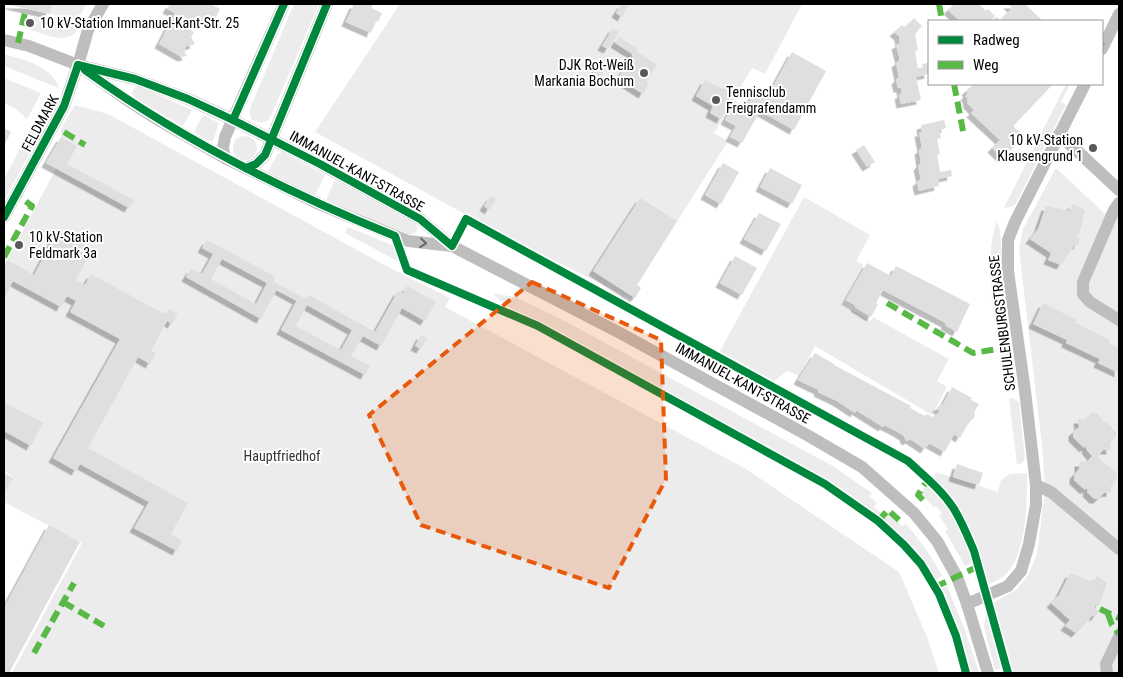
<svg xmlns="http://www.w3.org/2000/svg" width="1123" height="677" viewBox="0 0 1123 677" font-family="'Roboto Condensed',sans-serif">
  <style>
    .green { fill: #ececec }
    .building { fill: #dfdfdf; fill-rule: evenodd; filter: url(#shadow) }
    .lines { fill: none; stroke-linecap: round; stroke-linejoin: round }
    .minor { stroke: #bebebe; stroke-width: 12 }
    .quiet { stroke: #58b947; stroke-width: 6; stroke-dasharray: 12 6; stroke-linecap: butt }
    .cycleway-casing { stroke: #fff; stroke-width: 11 }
    .cycleway { stroke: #00873e; stroke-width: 8 }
    .oneway { stroke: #686868 }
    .marked { fill: #e8590c; fill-opacity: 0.2; stroke: #e8590c; stroke-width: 4; stroke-dasharray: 10 6; stroke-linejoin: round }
    .poi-dot { fill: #595959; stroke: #fff; stroke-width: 2 }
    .labels { text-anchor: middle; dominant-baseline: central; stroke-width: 4; stroke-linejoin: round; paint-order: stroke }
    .poi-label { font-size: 14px; fill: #000; stroke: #fff; text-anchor: start }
    .street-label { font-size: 14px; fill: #000; stroke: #fff }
    .park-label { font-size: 14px; fill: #333; stroke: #fff }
  </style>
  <defs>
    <filter id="shadow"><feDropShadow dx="-4.5" dy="4.5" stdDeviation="0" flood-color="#0004"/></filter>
  </defs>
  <rect width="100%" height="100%" fill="#fff"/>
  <g class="green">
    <path d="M52 4H86L78 19 50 14Z"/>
    <path d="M294 4H319L270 118C264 124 258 123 251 119L249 111Z"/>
    <path d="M400 4H802L765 74 752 68 714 133 728 141 637 285 641 288 633 300 494 230 315 132Z"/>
    <path d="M34 17 79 28C67 46 48 35 31 30Z"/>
    <path d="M4 54C24 60 52 66 59 88L4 66Z"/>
    <path d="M4 78 41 93 27 119 16 109 4 103Z"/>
    <path d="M1066 84H1070L1061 102 1066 105 1016 203 1013 206 1004 208Z"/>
    <path d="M135 87H140L192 110 183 126 135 98 132 93Z"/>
    <path d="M48 95 58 98 57 103 4 201V179Z"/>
    <path d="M75 105 108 114 392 269 450 298 445 307 746 469 899 572 927 637 939 673H12L82 543 4 502V494L13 477 4 471V266L56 169 46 163 61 137V129Z"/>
    <path d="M203 115 219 123 213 141H209L194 132Z"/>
    <path d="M294 131C305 137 331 145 331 160L304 145Z"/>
    <circle cx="245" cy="148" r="12"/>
    <path d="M282 152 325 175 315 195 268 171 278 154Z"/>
    <path d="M1056 168 1105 214 1119 201V673H1011L993 603 1017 589 1029 574 1037 554 1045 489 1042 446 1019 248 1023 229Z"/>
    <path d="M335 180 415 224 417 226V231L413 234H407L326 200Z"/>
    <path d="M804 197 870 235 856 261 863 265 842 304 871 321 873 317 949 359 937 381 947 387 932 415 815 346 799 376 787 371 774 381 720 351Z"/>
    <path d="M997 221 1000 231 1007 319 1016 385 1006 387C999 339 980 267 997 221Z"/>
    <path d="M348 227 397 247 403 264 345 233Z"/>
    <path d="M492 293 515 297 561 319 831 465 872 493 869 496 877 503 874 507 881 513 878 517 827 479 599 356 554 329 505 305Z"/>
    <path d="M1013 398 1019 402 1025 459 1021 464H1017L1009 399Z"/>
    <path d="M936 472 998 492 1001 480 1010 474 1027 473C1027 500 1027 552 1007 573 1001 579 994 582 987 585 976 548 958 512 932 484Z"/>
    <path d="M928 483C950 506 964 531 973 562L971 564 965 566 945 531 948 529 939 515 942 513 936 506 934 508 921 493Z"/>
    <path d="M888 512 902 526 906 524C920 540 932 557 942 576L935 580C921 555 904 537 882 519Z"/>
    <path d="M947 586 965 630 979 673H971L960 632 940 589Z"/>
    <path d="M986 612 1001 668 995 670 984 627Z"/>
  </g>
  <g class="building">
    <path d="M6 4H52L50 14Z"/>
    <path d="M170 4H211L220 9 212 25 199 18 191 31 194 32 191 37 195 44 189 46 187 45 184 50 187 56 182 57 159 44 175 13 167 9Z"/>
    <path d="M354 4H373L371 8 382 13 378 22 376 21 371 33 346 22Z"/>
    <path d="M622 4 628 6 622 17 616 13Z"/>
    <path d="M954 4H979L986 11 988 9 995 16 990 21H960L948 10Z"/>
    <path d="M1008 4H1025L1043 21H992L996 17 1000 20 1012 8Z"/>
    <path d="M914 18 922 26 915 34 918 50 915 51 918 69 923 68 922 64 928 63 929 74 916 77 921 100 901 104 899 95 902 93 901 88H898L896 80 899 77 896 63 900 60 896 45 900 43 899 36 894 32 902 25 905 27Z"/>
    <path d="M613 28 619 32 608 49 602 46Z"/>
    <path d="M619 37 637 48 636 51 657 65 646 82 649 84 643 94 618 78 634 55 615 43Z"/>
    <path d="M792 52 826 71 794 130 760 111 742 143 730 137 736 126 725 120 735 101 746 108 757 87 769 94Z"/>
    <path d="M602 59 609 63 599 79 592 75Z"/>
    <path d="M705 80 722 89 725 85 736 92 721 119 710 113 713 106 696 96Z"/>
    <path d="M974 84H1053L1013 126 1024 136 1002 158 992 148 1000 140 971 113 974 110 968 104 967 98 965 96 968 93 966 91Z"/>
    <path d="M944 120 946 128 939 130 941 138 937 139 940 154 937 155 940 172 951 170 952 176 938 179 939 186 919 191 917 182 921 179 918 166 921 163 919 150 922 148 919 132H922L921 125Z"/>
    <path d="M4 128 11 132 4 146Z"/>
    <path d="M61 137 77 146 67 164 134 200 129 208 46 163Z"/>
    <path d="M864 145 875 162 867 167 856 150Z"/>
    <path d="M723 163 739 172 721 204 705 195Z"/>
    <path d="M770 168 802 185 792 204 760 187Z"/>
    <path d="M491 196 496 199 489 210 484 206Z"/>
    <path d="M640 198 677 221 637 285 641 288 635 298 593 271Z"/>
    <path d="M1072 204 1085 210 1079 235H1077L1076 237 1080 238 1078 245 1075 244 1061 265 1048 260 1051 253 1030 239 1038 229 1046 206 1070 211Z"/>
    <path d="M759 213 781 224 766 251 744 239Z"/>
    <path d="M58 230 92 249 76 280 85 285 91 274 166 315 169 309 178 314 172 324 167 321 151 351 156 353 150 364 138 357 88 448 188 503 171 534 182 541 177 551 134 528 149 502 80 464 76 471 53 458 120 339 70 312 76 301 67 296 61 307 13 281 4 299V266L7 260 34 275Z"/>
    <path d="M207 240 274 276V282L306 299 308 296H311L375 332 398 291 403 293 407 286 436 302 425 321 402 308 381 346 363 336 351 356 370 366 365 375 281 330 297 300 277 289 261 319 186 277 191 269 202 274 213 254 202 248ZM222 259 267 283 256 304 211 279ZM307 305 352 330 341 350 296 326Z"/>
    <path d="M735 256 757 268 742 295 720 283Z"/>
    <path d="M867 263 891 276 896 266 970 304 957 332 945 325 946 323 883 290 876 303 878 304 871 317 855 307 856 306 846 300Z"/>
    <path d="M1043 303 1077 320 1075 323 1110 340 1108 343 1119 348V373L1098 363 1100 359 1066 343 1067 340 1033 324Z"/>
    <path d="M421 335 427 338 421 349 415 346Z"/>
    <path d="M815 353 834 364V365L911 406 910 408 925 416 927 414 932 417 940 412 937 407 943 404 952 387 972 398 971 400 979 404 974 413 975 416 973 419 970 420 960 438 954 434 945 452 929 443 925 449 910 439 907 441 905 439 904 436 898 432 884 425 883 427 856 410 855 413 837 401 818 392 819 390 798 380Z"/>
    <path d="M4 402 43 423 31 446 4 431Z"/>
    <path d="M1092 413H1097L1103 420 1102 421 1104 423 1105 421 1116 432V436L1110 442 1111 450H1103L1098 456 1105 465 1106 464 1117 474V479L1111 485V492L1104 493 1098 499H1094L1087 492 1088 490 1086 488 1085 490 1074 480V475L1079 469V462H1087L1092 456 1086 449 1087 448 1085 446 1084 448 1073 437V432L1079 427 1078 419H1086Z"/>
    <path d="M957 464 983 473 979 485 953 477Z"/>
    <path d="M4 473 13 478 4 494Z"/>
    <path d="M49 525 80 542 9 673H4V608Z"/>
    <path d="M1070 573 1093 582 1097 576 1107 583 1099 606 1096 604 1094 608 1099 611 1095 617 1093 615 1076 633 1065 626 1070 620 1051 603 1059 595Z"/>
  </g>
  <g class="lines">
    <g class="minor">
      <path d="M4 40 29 46 78 65 135 79 188 99 233 120 320 164 420 219 452 246 620 333 807 435 862 467 914 513 937 541 957 577 967 604 988 673"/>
      <path d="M1102 49 1119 14"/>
      <path d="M85 70 124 98 155 118 225 158 319 204 408 241 452 246"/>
      <path d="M1059 134 1119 190"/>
      <path d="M225 158 223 148 225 137 284 4"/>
      <path d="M246 168 256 164 265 155 327 4"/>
      <path d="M1119 203 1114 210 1083 282V294L1090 302 1119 320"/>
      <path d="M4 217 64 106 78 65 88 30 103 4"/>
      <path d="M1036 485 1051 492 1119 549"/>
      <path d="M967 604 1008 586 1021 571 1029 544 1036 505V485L1025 391 1008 271V240L1015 222 1085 84"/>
      <path d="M1107 673 1106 664 1119 637"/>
    </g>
    <g class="quiet">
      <path d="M939 4 942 21"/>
      <path d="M18 43 26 8"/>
      <path d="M1102 45 1103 46"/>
      <path d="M954 84 964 136"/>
      <path d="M64 132 85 145"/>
      <path d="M4 257 32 206 16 194"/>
      <path d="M887 303 973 353 998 349"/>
      <path d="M923 500 918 495 928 479"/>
      <path d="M878 521 888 510 899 520"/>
      <path d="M935 587 977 567"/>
      <path d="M63 602 104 626"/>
      <path d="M1100 609 1119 618"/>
      <path d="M1108 614 1112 625 1119 634"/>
      <path d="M34 653 74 583"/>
    </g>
    <g class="cycleway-casing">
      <g id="cycleway">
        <path d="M78 65 135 79 188 99 233 120 320 164 420 219 452 246 466 219 908 461C924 476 942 490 954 509 962 522 968 537 974 551L1008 673"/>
        <path d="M85 70C180 139 286 192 395 236L407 270 538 326 825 484 878 521 904 545 921 564 939 594 956 636 966 673"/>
        <path d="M233 120 284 4"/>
        <path d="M246 168 256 164 265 155 327 4"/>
        <path d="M4 217 64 106 78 65"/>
      </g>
    </g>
    <use href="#cycleway" class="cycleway"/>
  </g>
  <defs><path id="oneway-chevron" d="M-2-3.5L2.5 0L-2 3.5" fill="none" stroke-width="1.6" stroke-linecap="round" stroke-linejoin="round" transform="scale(1.25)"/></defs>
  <use class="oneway" href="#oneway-chevron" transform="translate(423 243) rotate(6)"/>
  <path class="marked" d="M532 282 661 340 666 479 609 588 421 525 369 415Z"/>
  <g class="poi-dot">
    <circle cx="30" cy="23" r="5"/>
    <circle cx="644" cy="73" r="5"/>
    <circle cx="716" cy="100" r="5"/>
    <circle cx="1093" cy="148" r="5"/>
    <circle cx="19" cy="245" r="5"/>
  </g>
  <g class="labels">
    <g class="poi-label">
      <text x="40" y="23">10 kV-Station Immanuel-Kant-Str. 25</text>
      <text x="634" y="65" text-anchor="end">DJK Rot-Weiß<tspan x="634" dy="16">Markania Bochum</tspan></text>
      <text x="726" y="92">Tennisclub<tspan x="726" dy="16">Freigrafendamm</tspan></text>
      <text x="1083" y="140" text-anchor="end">10 kV-Station<tspan x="1083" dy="16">Klausengrund 1</tspan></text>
      <text x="29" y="237">10 kV-Station<tspan x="29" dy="16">Feldmark 3a</tspan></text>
    </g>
    <g class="street-label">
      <text transform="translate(40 123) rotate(-62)">FELDMARK</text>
      <text transform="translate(357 171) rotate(29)">IMMANUEL-KANT-STRASSE</text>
      <text transform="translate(1002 323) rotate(-97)">SCHULENBURGSTRASSE</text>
      <text transform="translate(743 383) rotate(29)">IMMANUEL-KANT-STRASSE</text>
    </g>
    <g class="park-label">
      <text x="282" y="456">Hauptfriedhof</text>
    </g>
  </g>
  <rect width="1123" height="677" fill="none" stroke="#000000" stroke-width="10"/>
  <rect x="928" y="20" width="175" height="65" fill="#ffffff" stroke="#999999"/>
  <rect x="938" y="36" width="25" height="8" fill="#00873e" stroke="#999999"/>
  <text x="973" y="45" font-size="15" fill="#000000">Radweg</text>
  <rect x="938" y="61" width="25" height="8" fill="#58b947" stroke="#999999"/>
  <text x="973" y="70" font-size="15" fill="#000000">Weg</text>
</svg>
